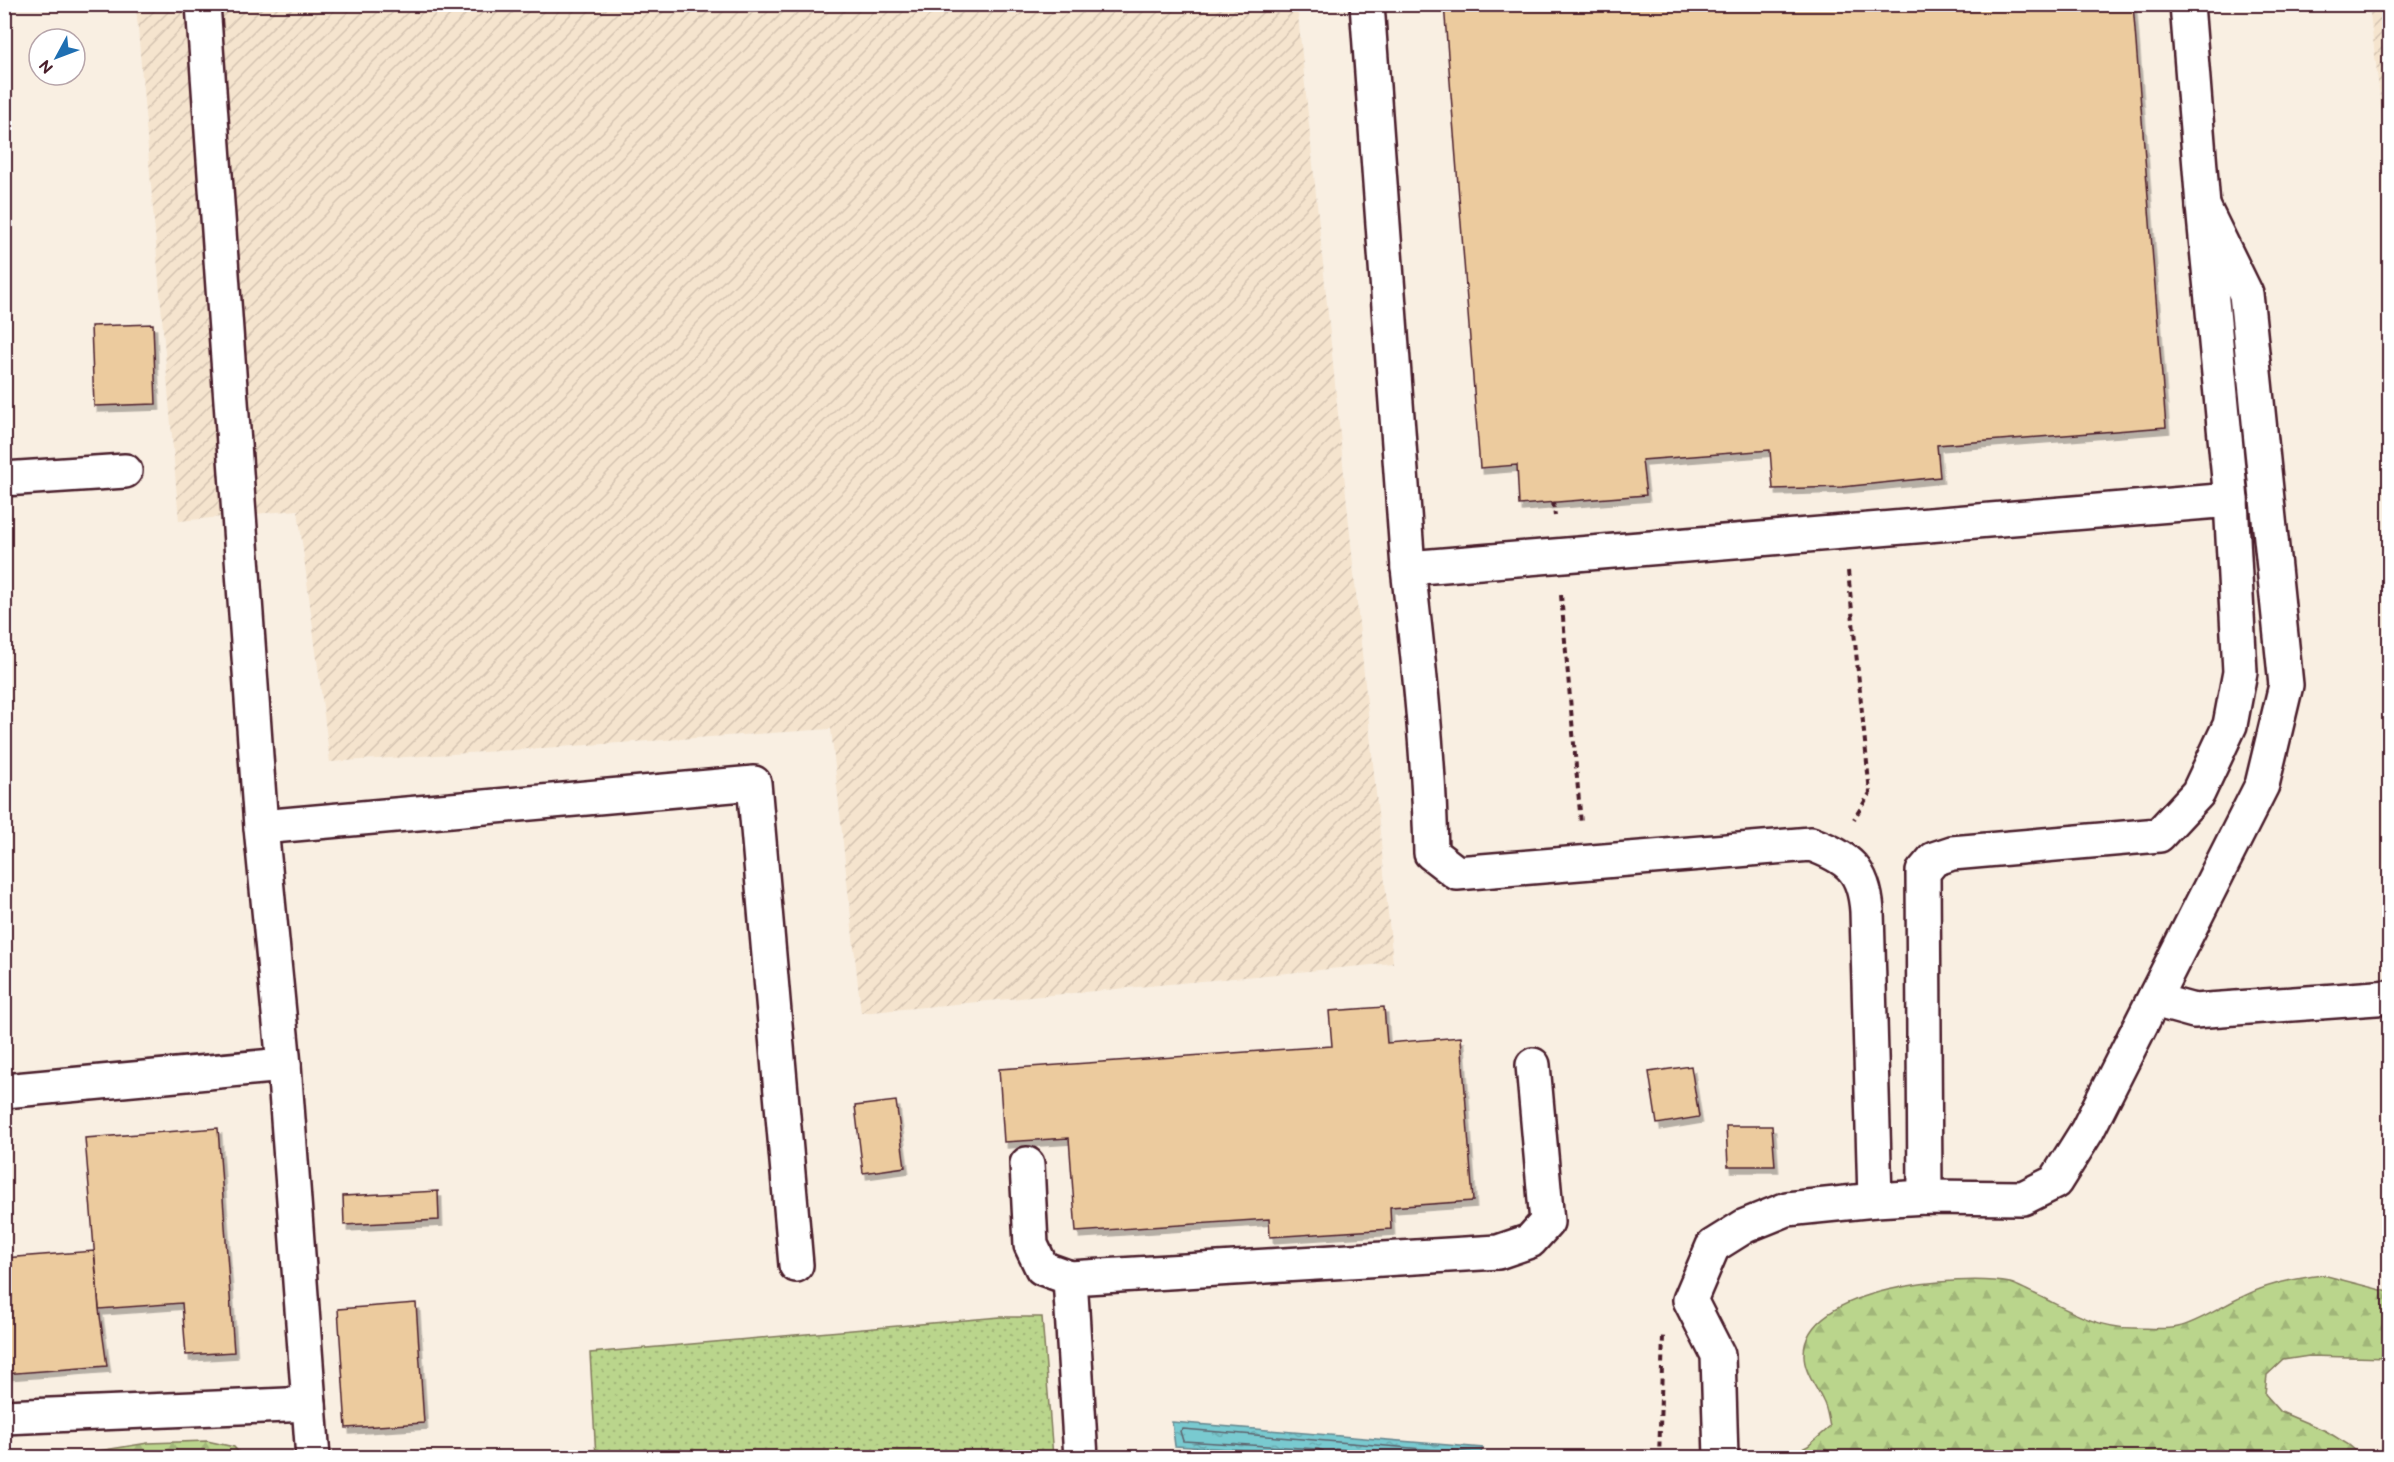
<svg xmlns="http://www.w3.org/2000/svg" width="2394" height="1462" viewBox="0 0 2394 1462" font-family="'Balsamiq Sans',sans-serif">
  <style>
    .industrial { fill: url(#industrial-furrows) }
    .grass { fill: url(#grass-dots); stroke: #827a5c; stroke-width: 1.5 }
    .forest { fill: url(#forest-firs); stroke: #827a5c; stroke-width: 1.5 }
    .water { fill: url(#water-ripples); stroke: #66868e; stroke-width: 1.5 }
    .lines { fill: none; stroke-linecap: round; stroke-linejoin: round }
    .shore { stroke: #5d636d; stroke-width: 1.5 }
    .building { fill: #eccb9e; stroke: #4a1f2b; stroke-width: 1.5; filter: url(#shadow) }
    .minor-casing { stroke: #4a1f2b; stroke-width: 38 }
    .path { stroke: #4a1f2b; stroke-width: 4; stroke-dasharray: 6 4.5; stroke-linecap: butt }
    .minor { stroke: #fff; stroke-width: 33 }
  </style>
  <defs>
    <pattern id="industrial-furrows" width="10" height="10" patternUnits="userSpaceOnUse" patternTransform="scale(1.5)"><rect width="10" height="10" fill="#f5e4ce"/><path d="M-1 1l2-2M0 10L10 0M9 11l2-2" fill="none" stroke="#d4c3b1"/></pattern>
    <pattern id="grass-dots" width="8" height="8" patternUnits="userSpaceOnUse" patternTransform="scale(1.5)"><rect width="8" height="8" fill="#bad58c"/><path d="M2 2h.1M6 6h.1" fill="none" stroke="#a1b679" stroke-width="1.8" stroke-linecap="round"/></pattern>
    <pattern id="forest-firs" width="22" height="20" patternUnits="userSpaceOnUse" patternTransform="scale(1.5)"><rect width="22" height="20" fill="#bad58c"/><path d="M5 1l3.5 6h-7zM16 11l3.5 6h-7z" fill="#a1b679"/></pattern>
    <pattern id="water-ripples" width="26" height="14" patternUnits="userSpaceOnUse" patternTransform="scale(1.5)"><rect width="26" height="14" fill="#79cad0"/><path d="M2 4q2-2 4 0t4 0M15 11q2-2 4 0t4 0" fill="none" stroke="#6aadb3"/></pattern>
    <filter id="shadow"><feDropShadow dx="3.5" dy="6" stdDeviation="0" flood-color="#0004"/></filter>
  </defs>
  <rect width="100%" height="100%" fill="#f9efe2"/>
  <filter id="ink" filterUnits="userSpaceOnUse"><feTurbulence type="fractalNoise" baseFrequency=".0167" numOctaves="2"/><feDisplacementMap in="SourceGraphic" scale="12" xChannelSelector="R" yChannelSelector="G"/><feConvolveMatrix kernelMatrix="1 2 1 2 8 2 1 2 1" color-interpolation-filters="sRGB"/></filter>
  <g filter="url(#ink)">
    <g class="industrial">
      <path d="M136 5H1297L1393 963 861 1013 831 729 330 762 298 510 179 521Z"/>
      <path d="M2369 5H2389V174Z"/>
    </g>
    <path class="grass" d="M1000 1317H1042L1053 1457H596L590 1353Z"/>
    <g class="forest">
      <path d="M2323 1275 2389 1292V1358L2309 1356 2283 1360 2267 1375 2265 1394 2281 1412 2326 1431 2349 1445 2363 1457H1786L1808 1446 1830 1427C1828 1418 1827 1408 1823 1401 1816 1386 1804 1372 1804 1355 1803 1286 1962 1274 2010 1283 2018 1285 2027 1291 2035 1294 2067 1309 2095 1328 2133 1328 2147 1328 2165 1330 2178 1327 2198 1323 2225 1304 2244 1296 2268 1284 2297 1278 2323 1275Z"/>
      <path d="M207 1441 234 1447 243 1457H61L148 1443Z"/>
    </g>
    <path class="water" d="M1172 1422 1483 1448 1479 1457H1370L1175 1446Z"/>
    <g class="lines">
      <g class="shore">
        <path d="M1325 1458 1323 1451 1318 1449 1183 1441 1180 1431 1183 1429 1471 1453 1474 1458"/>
        <path d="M1332 1458 1335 1449 1436 1458"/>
      </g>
    </g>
    <g class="building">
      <path d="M1444 4H2133L2166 427 1937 445 1940 477 1842 487 1773 489 1770 450 1642 460 1646 495 1519 505 1517 465 1480 468Z"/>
      <path d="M153 324 156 404 94 406 91 326Z"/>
      <path d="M1384 1007 1387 1043 1461 1037 1473 1201 1390 1207 1391 1229 1270 1237 1269 1219 1076 1232 1069 1138 1004 1142 999 1069 1332 1046 1329 1011Z"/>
      <path d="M1691 1066 1699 1117 1657 1124 1649 1072Z"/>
      <path d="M896 1101 905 1167 863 1173 855 1106Z"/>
      <path d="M1726 1126H1772L1775 1166H1728Z"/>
      <path d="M218 1128 234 1352 186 1355 182 1303 99 1309 85 1138Z"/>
      <path d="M438 1191 439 1220 344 1225 343 1196Z"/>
      <path d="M94 1251 99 1309 107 1366 4 1374V1258Z"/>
      <path d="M416 1303 424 1423 346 1428 338 1309Z"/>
    </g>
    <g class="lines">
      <g class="minor-casing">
        <g id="minor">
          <path d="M203 4 261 827 284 1065 313 1458"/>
          <path d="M1367 4 1408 568"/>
          <path d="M2187 4 2203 206 2231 500"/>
          <path d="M4 479 125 471"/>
          <path d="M261 827 754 783 796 1265"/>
          <path d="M2154 1000 2194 1011 2390 997"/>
          <path d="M4 1091 284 1065"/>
          <path d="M1027 1164 1031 1245 1042 1268 1070 1278 1498 1252 1530 1241 1547 1222 1533 1065"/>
          <path d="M1875 1200 1867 911C1864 870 1849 858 1811 844L1457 873 1431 853C1429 757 1419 663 1408 568L2231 500 2240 672 2230 725 2198 793 2159 835 1952 853 1934 859 1923 872 1925 1197"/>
          <path d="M1070 1278 1081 1458"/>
          <path d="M4 1417 309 1404"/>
          <path d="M1721 1458 1718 1355 1690 1300 1713 1246 1745 1226 1787 1209 1875 1200 1925 1197 2023 1198 2055 1182 2087 1131 2262 785 2286 685 2246 294 2203 206"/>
        </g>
      </g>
      <g class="path">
        <path d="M1553 502 1555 516"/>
        <path d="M1848 571 1870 793 1854 819"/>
        <path d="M1561 595 1581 824"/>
        <path d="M1659 1458 1663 1336"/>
      </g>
      <use href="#minor" class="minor"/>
    </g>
  </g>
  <rect width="2394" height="1462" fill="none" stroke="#fff" stroke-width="24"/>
  <rect x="12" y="12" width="2370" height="1438" fill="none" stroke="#4a1f2b" stroke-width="2" filter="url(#ink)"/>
  <g transform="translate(57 57) rotate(229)"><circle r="28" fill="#ffffff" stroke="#b7a5aa" stroke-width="1.5"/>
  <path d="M0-4.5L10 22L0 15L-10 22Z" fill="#1f6fb2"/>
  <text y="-9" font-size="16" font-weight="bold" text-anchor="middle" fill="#4a1f2b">N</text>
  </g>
</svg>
